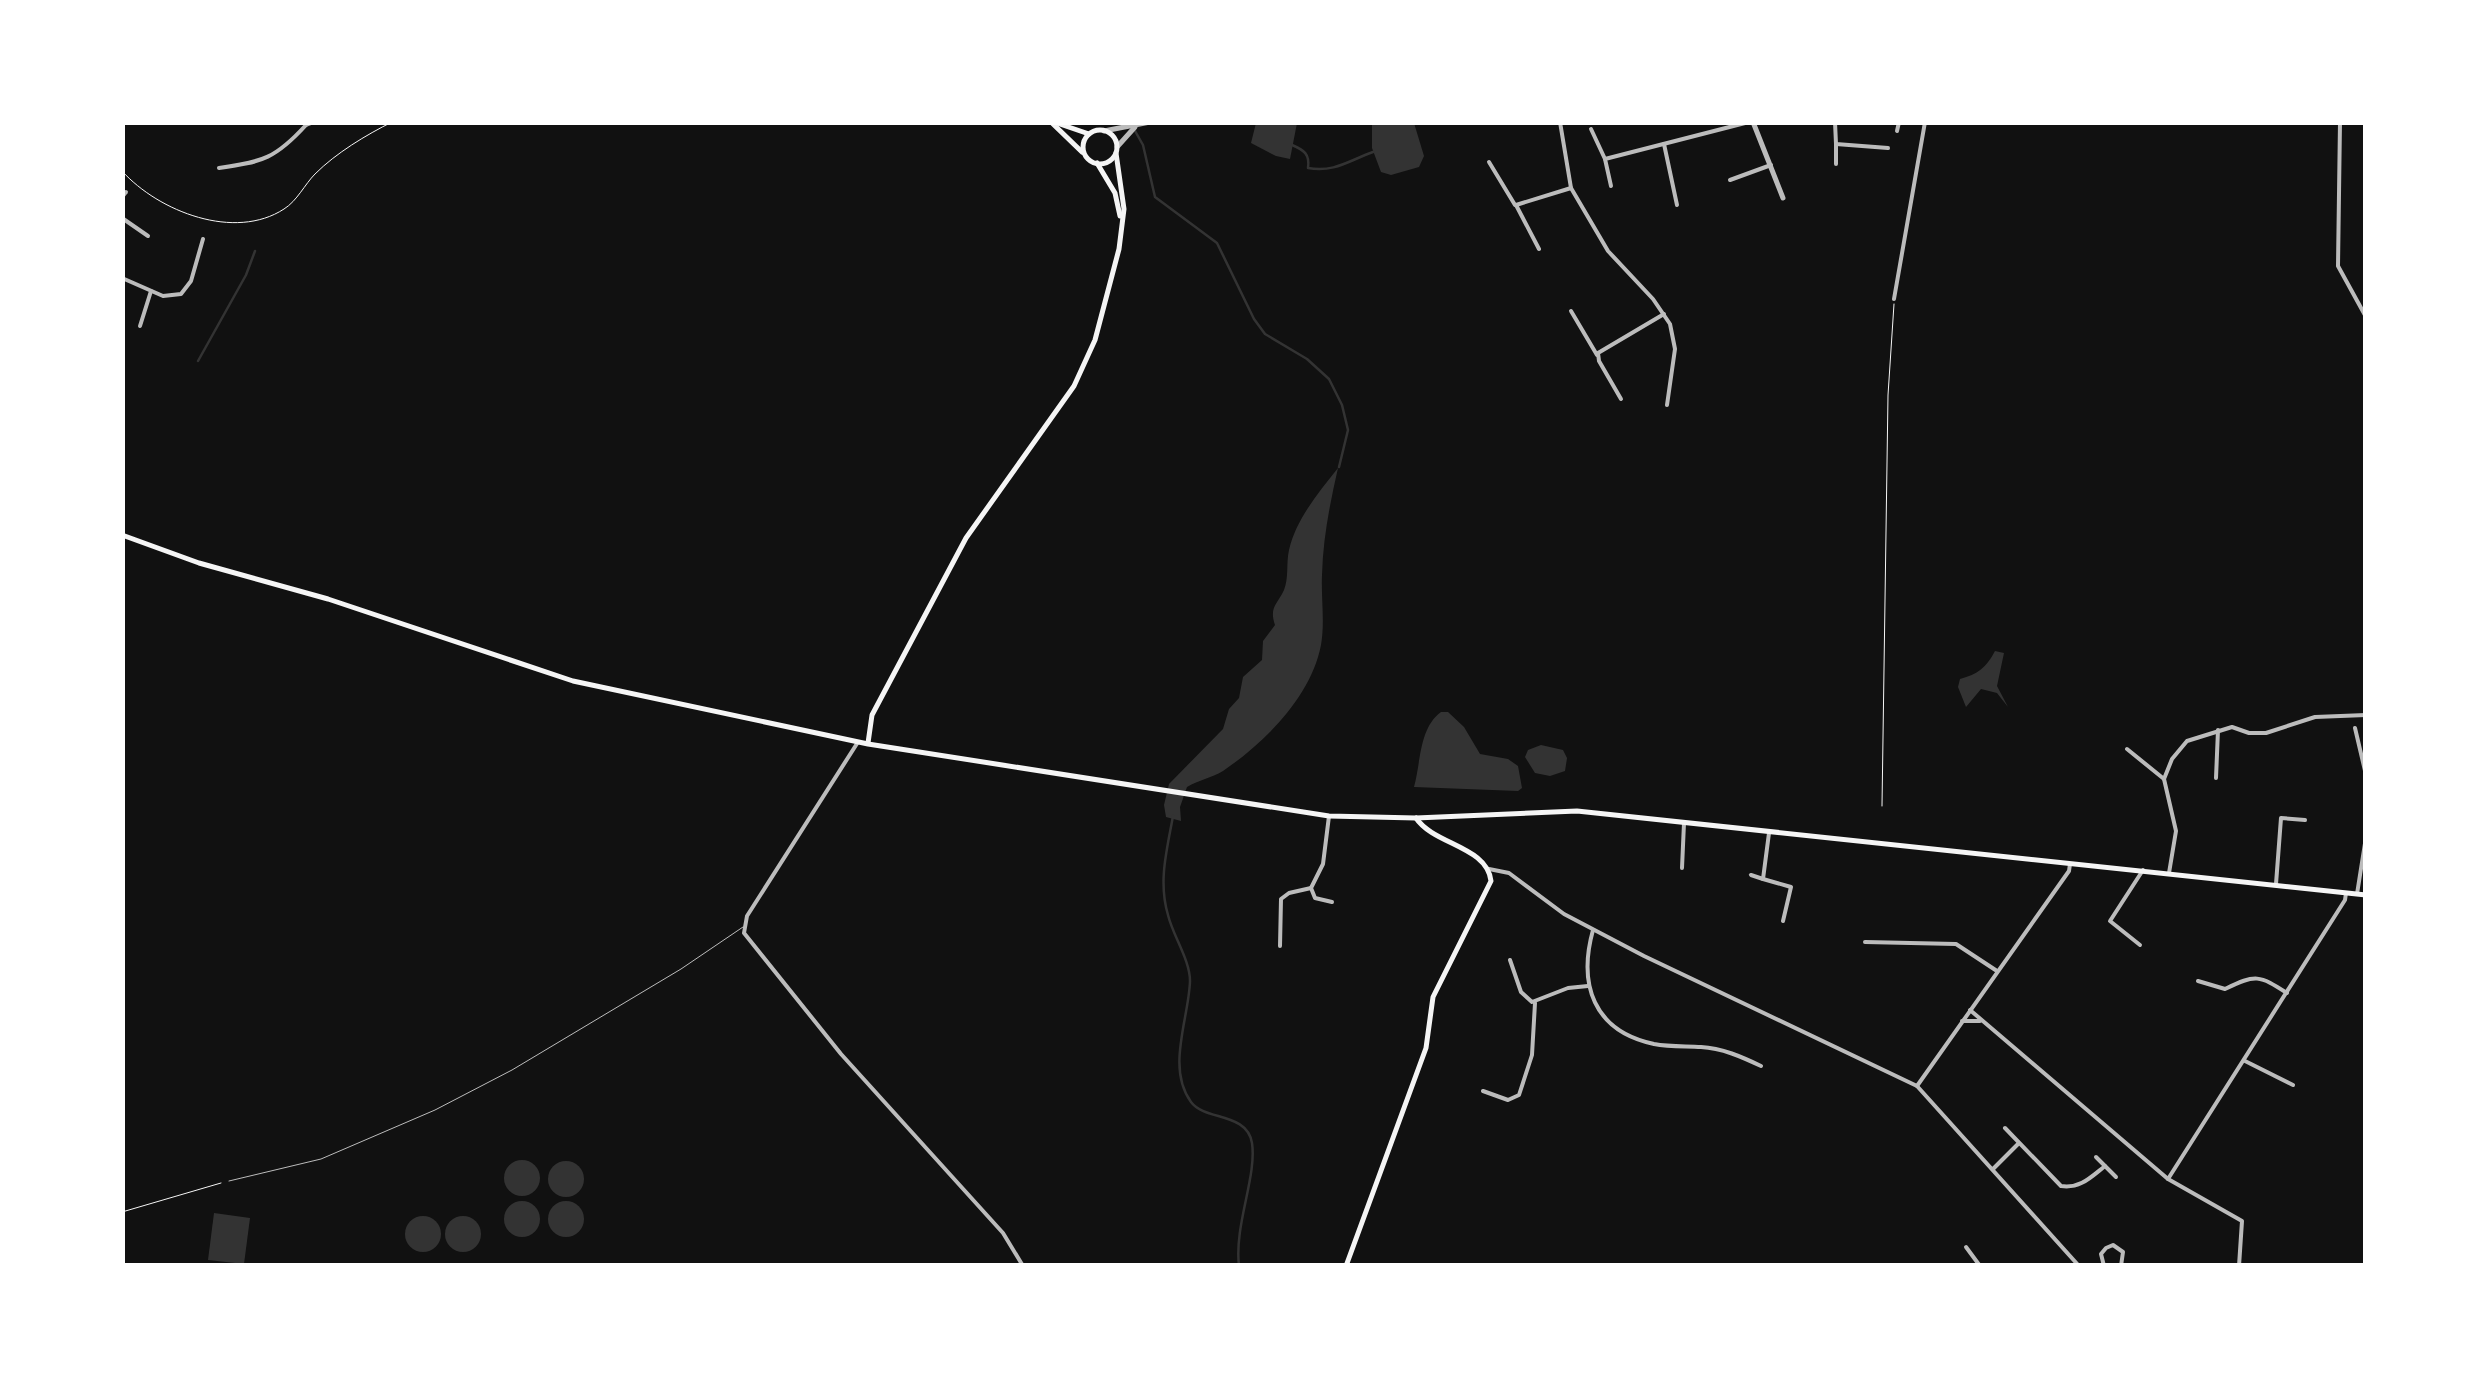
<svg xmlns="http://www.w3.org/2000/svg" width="2488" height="1388" viewBox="0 0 2488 1388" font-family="'Asap Condensed',sans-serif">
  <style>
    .water { fill: #333 }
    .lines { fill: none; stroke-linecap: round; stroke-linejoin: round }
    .stream { stroke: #333; stroke-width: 2.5 }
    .path { stroke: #f5f5f5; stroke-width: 1 }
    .service { stroke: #bcbcbc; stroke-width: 1 }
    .minor { stroke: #bcbcbc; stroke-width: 4 }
    .tertiary { stroke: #bcbcbc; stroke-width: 5 }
    .secondary { stroke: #f5f5f5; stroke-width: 5 }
  </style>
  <rect width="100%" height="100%" fill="#111"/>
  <g class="water">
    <path d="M1256 123H1297L1290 159 1276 156 1251 143Z"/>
    <path d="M1372 123H1414L1424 156 1419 167 1391 175 1381 172 1372 148Z"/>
    <path d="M1338 468C1330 503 1323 538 1322 575 1321 598 1325 622 1321 645 1311 697 1265 742 1223 771 1211 778 1199 780 1187 787L1180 807 1181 821 1166 817 1164 805 1169 784 1223 729 1229 709 1239 698 1243 677 1262 660 1263 641 1275 625C1269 607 1277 605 1284 590 1289 578 1286 563 1289 550 1296 519 1319 492 1338 468Z"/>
    <path d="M1995 651 2004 653 1997 686 2008 707 1997 693 1981 689 1966 707 1958 687 1960 679C1978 674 1986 668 1995 651Z"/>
    <path d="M1441 712H1448L1464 727 1480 754 1508 759 1518 766 1522 788 1518 791 1414 787C1421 762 1419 728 1441 712Z"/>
    <path d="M1541 745 1563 750 1567 758 1565 771 1550 776 1535 773 1525 757 1528 750Z"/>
    <circle cx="522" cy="1178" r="18"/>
    <circle cx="566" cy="1179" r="18"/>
    <circle cx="566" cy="1219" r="18"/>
    <circle cx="522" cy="1219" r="18"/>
    <path d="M214 1213 250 1218 244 1264 208 1260Z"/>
    <circle cx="423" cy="1234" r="18"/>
    <circle cx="463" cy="1234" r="18"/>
  </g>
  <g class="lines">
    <g class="stream">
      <path d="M1130 122 1143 145 1155 197 1217 243 1254 319 1265 334 1307 359 1329 379 1342 405 1348 430 1339 467"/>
      <path d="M1292 145C1304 150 1310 154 1308 168 1334 173 1350 160 1373 152"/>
      <path d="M198 361 246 275 255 251"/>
      <path d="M1173 816C1167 850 1158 881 1168 915 1173 936 1190 960 1190 981 1189 1018 1166 1068 1191 1102 1205 1121 1247 1112 1252 1143 1257 1177 1234 1225 1239 1266"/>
    </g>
    <g class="path">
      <path d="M122 171C159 212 235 241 284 209 297 201 305 184 315 174 336 153 366 135 392 122"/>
      <path d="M1882 806 1888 395 1894 304"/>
      <path d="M122 1212 221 1183"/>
    </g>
    <path class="service" d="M229 1181 321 1159 435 1110 512 1070 681 969 743 927"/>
    <g class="minor">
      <path d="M304 122 306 125 314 122"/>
      <path d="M1560 122 1571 188 1608 251 1653 299 1670 324 1675 349 1667 405"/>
      <path d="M1835 122 1836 144 1888 148"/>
      <path d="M2340 122 2338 266 2366 317"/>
      <path d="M1591 129 1605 159"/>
      <path d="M1897 131 1899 122"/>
      <path d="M1664 144 1677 205"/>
      <path d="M1836 144V164"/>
      <path d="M1489 162 1515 205"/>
      <path d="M219 168C263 162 276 158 306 125"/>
      <path d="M1730 180 1771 165"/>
      <path d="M1611 186 1605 159 1749 122"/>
      <path d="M122 197 126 192"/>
      <path d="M122 218 148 236"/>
      <path d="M1539 249 1516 205 1571 188"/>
      <path d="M122 278 163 296 181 294 191 281 203 239"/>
      <path d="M1894 299 1925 122"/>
      <path d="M1571 311 1597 355"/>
      <path d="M140 326 151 291"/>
      <path d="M1621 399 1599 361 1598 353 1664 314"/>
      <path d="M2355 728 2366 775"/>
      <path d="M858 742 747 916 744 933 841 1054 1003 1233 1023 1266"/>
      <path d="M2127 749 2164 779"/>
      <path d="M2216 778 2218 730"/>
      <path d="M1329 816 1323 864 1311 888 1315 898 1332 902"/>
      <path d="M1769 833 1763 879 1791 887 1783 921"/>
      <path d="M1682 868 1684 823"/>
      <path d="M1489 869 1509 873 1564 914 1644 956 1917 1086 2079 1266"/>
      <path d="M2169 873 2176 831 2164 779 2172 759 2187 741 2232 727 2249 733H2266L2315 717 2366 715"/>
      <path d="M1751 875 1763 879"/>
      <path d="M2276 884 2281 818 2305 820"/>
      <path d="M2357 894 2366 837"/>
      <path d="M1593 930C1578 984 1593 1031 1654 1044 1670 1047 1686 1046 1701 1047 1722 1048 1742 1057 1761 1066"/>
      <path d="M1865 942 1956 944 1997 971"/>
      <path d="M2140 945 2110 921 2143 870"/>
      <path d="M1280 946 1281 899 1289 893 1311 888"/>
      <path d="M1510 960 1521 992 1532 1002 1568 988 1588 986"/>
      <path d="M2198 981 2225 989C2256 974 2259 975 2287 993"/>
      <path d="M1970 1010 2168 1179 2242 1221 2239 1266"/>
      <path d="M1962 1021H1980"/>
      <path d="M2245 1061 2293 1085"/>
      <path d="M1917 1086 2069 871 2070 864"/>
      <path d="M1483 1091 1508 1100 1519 1095 1532 1055 1535 1003"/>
      <path d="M2005 1128 2061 1186C2080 1189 2091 1177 2105 1166"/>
      <path d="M2096 1157 2116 1177"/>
      <path d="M1993 1169 2018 1144"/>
      <path d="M2168 1179 2345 900 2346 893"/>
      <path d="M1966 1247 1980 1266"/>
      <path d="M2104 1266 2101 1254 2106 1248 2113 1245 2123 1252 2121 1266"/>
    </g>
    <g class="tertiary">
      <path d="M1753 122 1783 198"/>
      <path d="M1104 131 1150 122"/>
      <path d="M1117 147 1135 127"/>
    </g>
    <g class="secondary">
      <path d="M1051 122 1082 152"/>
      <path d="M1054 122 1089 134"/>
      <circle cx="1100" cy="147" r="17"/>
      <path d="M1097 163 1115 193 1120 216"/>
      <path d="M122 535 199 563 328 599 573 681 868 744 1329 816 1416 818 1577 811 2366 895"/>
      <path d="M868 743 872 715 966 538 1074 386 1095 340 1119 249 1124 209 1116 153"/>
      <path d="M1346 1266 1426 1048 1433 997 1491 881C1487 846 1434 845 1416 818"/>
    </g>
  </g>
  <rect width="2488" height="1388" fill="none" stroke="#ffffff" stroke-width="250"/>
</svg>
